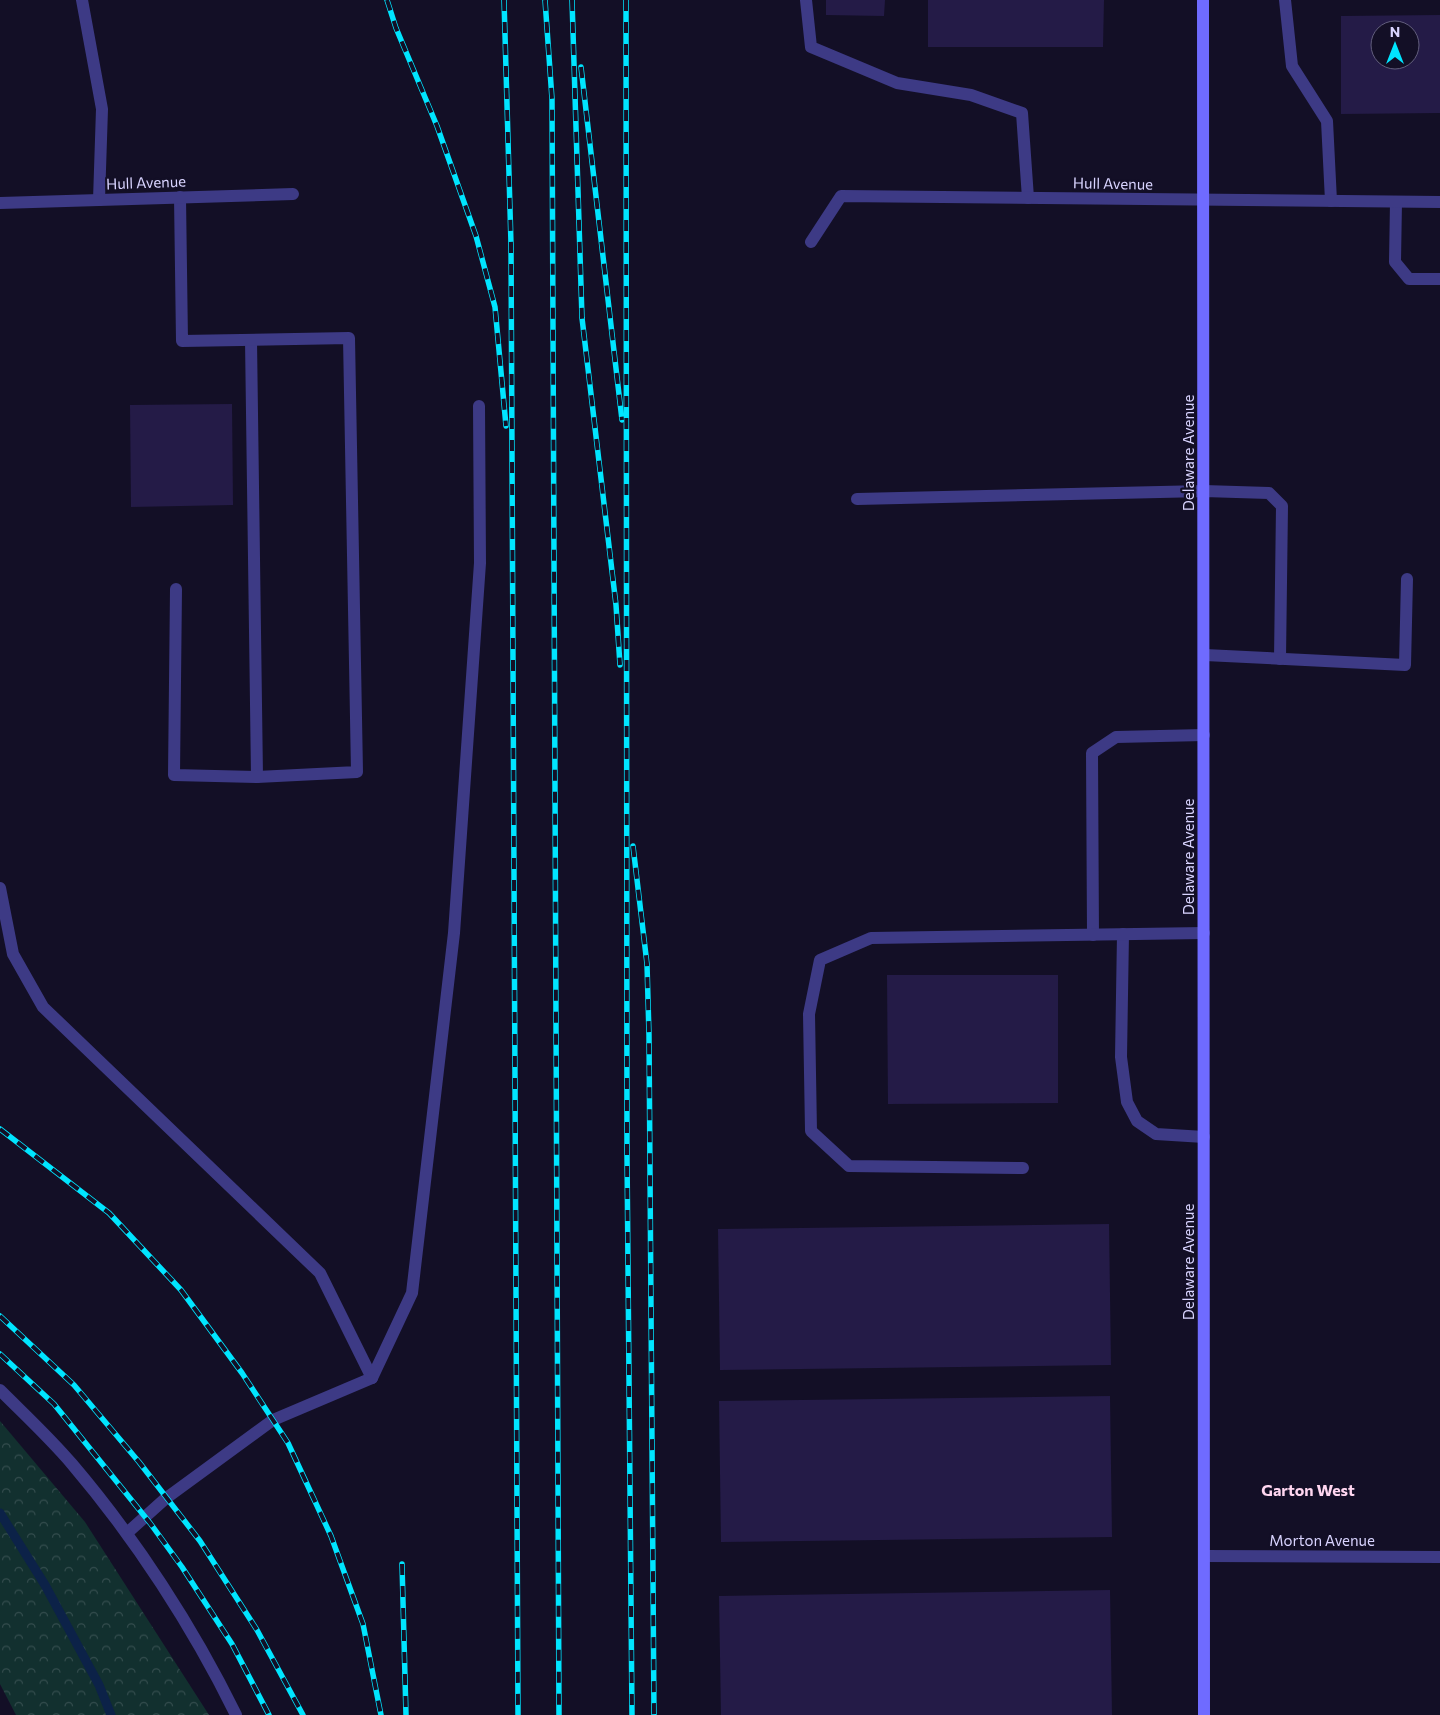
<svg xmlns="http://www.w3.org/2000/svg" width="1440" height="1715" viewBox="0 0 1440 1715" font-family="Commissioner,sans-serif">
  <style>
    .forest { fill: url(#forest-crowns) }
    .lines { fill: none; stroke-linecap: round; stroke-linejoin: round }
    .stream { stroke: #0c2248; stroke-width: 9 }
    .building { fill: #241b47; fill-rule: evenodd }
    .lane { stroke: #3d3a85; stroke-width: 12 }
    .street { stroke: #3d3a85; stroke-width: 12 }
    .secondary { stroke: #6f6bff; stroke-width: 12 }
    .rail-casing { stroke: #00e5ff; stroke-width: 5.5 }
    .rail { stroke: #130f26; stroke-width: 4; stroke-dasharray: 11; stroke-linecap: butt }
    .labels { text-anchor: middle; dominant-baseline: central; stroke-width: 4.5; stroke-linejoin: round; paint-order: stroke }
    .street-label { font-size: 15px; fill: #d9d4ff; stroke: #130f26 }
    .neighbourhood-label { font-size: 16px; font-weight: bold; fill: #ffd6f0; stroke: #130f26 }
  </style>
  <defs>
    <pattern id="forest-crowns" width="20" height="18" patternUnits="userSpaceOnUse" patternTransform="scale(1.25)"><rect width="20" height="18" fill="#12302f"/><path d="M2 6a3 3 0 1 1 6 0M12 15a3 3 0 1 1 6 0" fill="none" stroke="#344d4e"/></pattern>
  </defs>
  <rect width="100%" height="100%" fill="#130f26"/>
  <path class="forest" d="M0 1421 85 1522 209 1715H16L0 1684Z"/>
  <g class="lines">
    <path class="stream" d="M0 1513 45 1585 99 1685 111 1715"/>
  </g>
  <g class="building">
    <path d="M826 0H885L884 16 826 15Z"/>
    <path d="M928 0H1104L1103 47H928Z"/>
    <path d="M1440 15V113L1341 114V16ZM1380 30H1410V60H1380Z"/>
    <path d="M232 404 233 505 131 507 130 405Z"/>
    <path d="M887 975H1058V1103L888 1104Z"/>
    <path d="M1109 1224 1111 1365 720 1370 718 1229Z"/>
    <path d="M1110 1396 1112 1537 721 1542 719 1401Z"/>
    <path d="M1110 1590 1112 1715H721L719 1596Z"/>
  </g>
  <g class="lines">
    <g class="lane">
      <path d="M82 0 102 109 99 200"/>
      <path d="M806 0 811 47 897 83 971 95 1022 113 1028 198"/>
      <path d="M1285 0 1292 66 1327 121 1331 201"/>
      <path d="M1396 202 1395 262 1409 279H1440"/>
      <path d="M251 340 257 777"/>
      <path d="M857 499 1204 491 1269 493 1282 506 1280 659"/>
      <path d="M176 589 174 775 257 777 357 772 349 338 182 341 180 197"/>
      <path d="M1205 655 1405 665 1407 579"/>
      <path d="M0 888 13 954 43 1007 320 1273 372 1378 273 1420 165 1499 127 1533"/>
      <path d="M1123 934 1121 1057 1127 1102 1137 1121 1156 1134 1204 1137"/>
      <path d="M1093 935 1092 753 1116 737 1204 735"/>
      <path d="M1023 1168 849 1166 811 1131 809 1014 820 960 871 938 1204 933"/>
      <path d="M372 1378 412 1293 454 933 480 563 479 406"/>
      <path d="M0 1390C24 1414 50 1438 72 1464 135 1538 193 1627 236 1715"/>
    </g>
    <g class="street">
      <path d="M0 203 293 194"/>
      <path d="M811 242 841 196 1440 202"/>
      <path d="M1204 1556 1440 1557"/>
    </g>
    <path class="secondary" d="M1203 0 1204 1715"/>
    <g class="rail-casing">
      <g id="rail">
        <path d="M387 0 396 28 437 126 476 236 495 307 506 426"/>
        <path d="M504 0 511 244 518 1715"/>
        <path d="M545 0 552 99 559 1715"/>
        <path d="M572 0 582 318 616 605 620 665"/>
        <path d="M626 0 627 1154 632 1715"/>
        <path d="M581 67 622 420"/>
        <path d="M633 846 647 964 649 1035 654 1715"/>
        <path d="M0 1129 109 1213 181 1290 242 1373 288 1443 331 1536 363 1624 381 1715"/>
        <path d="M0 1316 74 1385 139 1462 200 1541 257 1630 303 1715"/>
        <path d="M0 1354 54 1404 150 1523 182 1567 232 1644 269 1715"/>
        <path d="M402 1564 406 1715"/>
      </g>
    </g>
    <use href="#rail" class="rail"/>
  </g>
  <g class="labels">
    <g class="street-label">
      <text transform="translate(146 182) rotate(-2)">Hull Avenue</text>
      <text transform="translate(1113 183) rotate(1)">Hull Avenue</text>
      <text transform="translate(1188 453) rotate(-90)">Delaware Avenue</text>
      <text transform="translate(1188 857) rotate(-90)">Delaware Avenue</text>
      <text transform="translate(1188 1262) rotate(-90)">Delaware Avenue</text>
      <text x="1322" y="1540">Morton Avenue</text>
    </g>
    <g class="neighbourhood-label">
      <text x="1308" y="1489">Garton West</text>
    </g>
  </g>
  <g transform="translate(1395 45)"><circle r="24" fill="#130f26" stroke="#625e7d"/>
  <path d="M0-4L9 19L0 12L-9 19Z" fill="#00e5ff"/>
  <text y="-8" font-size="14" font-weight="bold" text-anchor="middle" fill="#d9d4ff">N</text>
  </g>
</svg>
